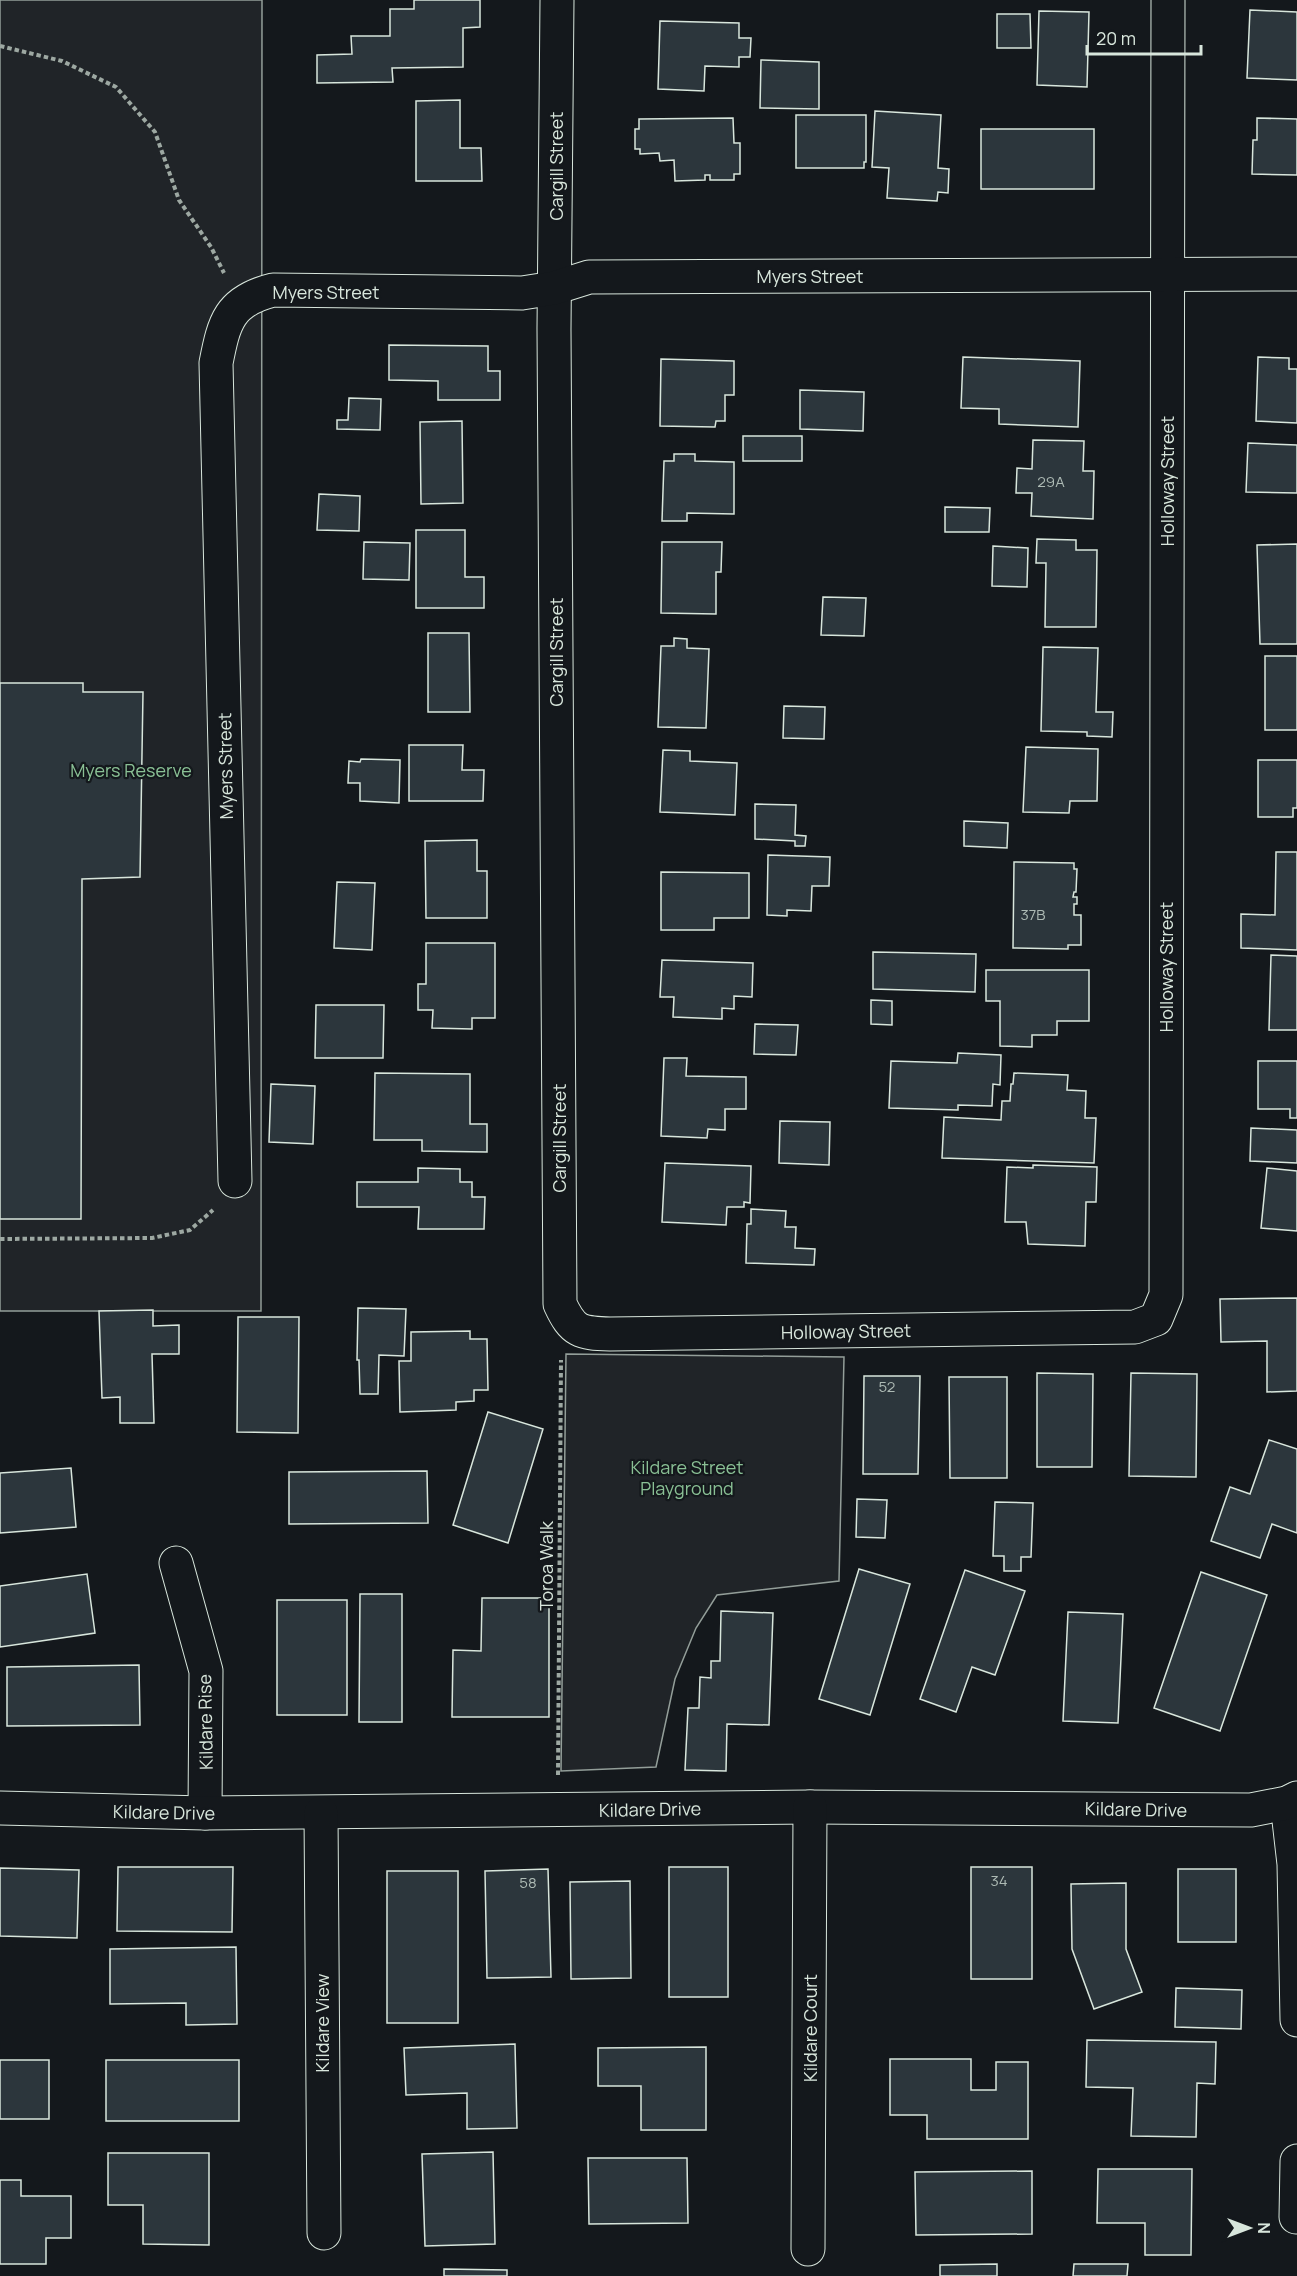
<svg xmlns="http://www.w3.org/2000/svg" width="1297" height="2276" viewBox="0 0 1297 2276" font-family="Manrope,sans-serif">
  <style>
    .green { fill: #202428; stroke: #939e99; stroke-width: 1.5 }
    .building { fill: #2c363c; stroke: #d8e6dc; stroke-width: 1.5 }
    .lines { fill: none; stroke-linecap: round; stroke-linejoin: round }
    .minor-casing { stroke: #d8e6dc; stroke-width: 35 }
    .path { stroke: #9da8a2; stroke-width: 4; stroke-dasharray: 4.5 3; stroke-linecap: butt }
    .minor { stroke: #14181c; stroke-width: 33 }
    .labels { text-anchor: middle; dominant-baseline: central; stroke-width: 4.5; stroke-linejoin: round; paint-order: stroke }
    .number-label { font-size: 15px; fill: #adbab4 }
    .street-label { font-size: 18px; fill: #d8e6dc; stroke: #14181c }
    .park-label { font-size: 18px; fill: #8ac095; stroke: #14181c }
  </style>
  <rect width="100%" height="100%" fill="#14181c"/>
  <g class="green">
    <path d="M0 0H262L261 1311H0Z"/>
    <path d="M566 1354 844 1357 839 1581 717 1595 696 1628 675 1679 656 1767 561 1771Z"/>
  </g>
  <g class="building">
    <path d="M414 0H480V27L463 28V67L392 68 393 82 317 83V55L352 54 351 36H390V9H414Z"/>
    <path d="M1250 10 1297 12V80L1247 78Z"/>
    <path d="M1039 11 1089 12 1087 87 1037 85Z"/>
    <path d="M997 14H1030L1031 48H997Z"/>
    <path d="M660 21 739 23V38H751L750 57H739V67L705 66 704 91 658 89Z"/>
    <path d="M761 60 819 62V109L760 108Z"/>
    <path d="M460 100V148H481L482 181H416V101Z"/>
    <path d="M875 111 941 115 938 168 949 169 948 193 938 192 937 201 887 198 889 168 872 167Z"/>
    <path d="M796 115H866V162H864V168H796Z"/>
    <path d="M733 118 734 143H740V174H734V180H710V175H705V180L675 181 674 160 660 161 659 153 640 154V149H635V129H639V119Z"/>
    <path d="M1257 118 1297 119V175L1252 174 1253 140H1257Z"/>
    <rect x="981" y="129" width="113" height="60"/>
    <path d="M389 345 488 346V371H500V400H438V381L389 380Z"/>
    <path d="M963 357 1080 361 1078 427 999 424V409L961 408Z"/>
    <path d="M1258 357 1289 358V369H1297V423L1256 421Z"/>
    <path d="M661 359 734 361V395H725V421H716L715 427 660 426Z"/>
    <path d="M800 390 864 392 863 431 800 429Z"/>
    <path d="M349 398 381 399 380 430 337 429V420H348Z"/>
    <path d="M462 421 463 503 421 504 420 422Z"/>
    <rect x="743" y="436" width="59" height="25"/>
    <path d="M1033 440 1084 441 1083 471H1094L1093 519 1031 516 1032 493H1016L1017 468 1032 469Z"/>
    <path d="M1248 443 1297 445V493L1246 492Z"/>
    <path d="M674 454H695V461L734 462V514L687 513V521H662L664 461H674Z"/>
    <path d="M319 494 360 496 359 531 317 530Z"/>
    <path d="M945 507 990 508 989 532H945Z"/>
    <path d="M416 530H465V577H484V608H416Z"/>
    <path d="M1037 539 1076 540V550H1097L1096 627H1045L1046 563H1036Z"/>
    <path d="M364 542 410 543 409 580 363 579Z"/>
    <path d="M662 542H722L721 572H716V614L661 613Z"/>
    <path d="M1297 544V644H1260L1257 545Z"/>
    <path d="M993 546 1028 548 1027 587 992 586Z"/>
    <path d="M823 597 866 598 864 636 821 635Z"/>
    <path d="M428 633H469L470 712H428Z"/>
    <path d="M674 638 687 639V648L709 649 706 728 658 727 661 646H674Z"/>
    <path d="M1043 647 1098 648 1096 712H1113L1112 737 1087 736V732L1041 731Z"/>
    <rect x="1265" y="656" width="32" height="74"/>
    <path d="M0 683H83V692H143L140 877 82 879 81 1219H0Z"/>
    <path d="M784 706 825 707 824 739 783 738Z"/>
    <path d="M409 745H463L462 770H484L483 801H409Z"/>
    <path d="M1026 747 1098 749 1097 801H1070L1069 813 1023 812Z"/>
    <path d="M663 750 690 751V761L737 763 735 815 660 812Z"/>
    <path d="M361 759 400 760 399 803 360 801V783H348L349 761 360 762Z"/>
    <path d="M1258 760H1297V808H1293V817H1258Z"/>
    <path d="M755 804 796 805 795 835 806 836 805 846H795V841L755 839Z"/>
    <path d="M964 821 1008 823 1007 848 964 846Z"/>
    <path d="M477 840V871H487V918H426L425 841Z"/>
    <path d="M1276 852H1297V950L1241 948V914L1275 915Z"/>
    <path d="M768 855 830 857 829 886H812L811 911 787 910V916L767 915Z"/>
    <path d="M1014 862 1074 863V869H1077L1076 892H1074L1073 897H1077V904H1074V915H1081V945H1068V949L1013 948Z"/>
    <path d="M661 872 749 873V918H714V930H661Z"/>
    <path d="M337 882 375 883 372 950 334 948Z"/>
    <path d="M426 943H495V1018H472V1029L432 1028 433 1010H418V984H426Z"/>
    <path d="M873 952 976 954 975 992 873 989Z"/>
    <path d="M1271 955 1297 956V1030H1269Z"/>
    <path d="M662 960 753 963 752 997 734 996V1009L722 1008V1019L673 1017 674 997H660Z"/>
    <path d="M986 970H1089V1021H1057V1035H1032V1047L1000 1046V1001H986Z"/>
    <path d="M871 1000 892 1001V1025L871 1024Z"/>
    <path d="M316 1005H384L383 1058H315Z"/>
    <path d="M755 1024 798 1025 796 1055 754 1054Z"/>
    <path d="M958 1053 1001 1055 1000 1085 993 1084 992 1106 958 1105V1110L889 1108 891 1061 957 1063Z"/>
    <path d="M664 1058H687L686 1076 746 1077V1109H725V1130L708 1129 707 1138 661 1136Z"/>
    <path d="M1258 1061H1297V1118H1290V1109H1258Z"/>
    <path d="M375 1073 470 1074V1124H487V1152L422 1151V1140H374Z"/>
    <path d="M1014 1073 1068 1075 1067 1090 1086 1091 1085 1118H1096L1094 1163 942 1158 944 1117 1001 1120 1002 1101H1010L1011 1084H1013Z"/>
    <path d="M271 1084 315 1086 313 1144 269 1142Z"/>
    <path d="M780 1121 830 1122 829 1165 779 1163Z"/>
    <path d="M1251 1128 1297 1130V1163L1250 1161Z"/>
    <path d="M665 1163 751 1166 750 1203 744 1202V1207H727L726 1225 662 1222Z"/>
    <path d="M1033 1165 1097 1167 1096 1202H1086L1085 1246 1028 1244 1026 1222H1005L1007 1167 1033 1168Z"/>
    <path d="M418 1168 460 1169V1182H472V1197H485L484 1229H418L419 1207H357V1182H418Z"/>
    <path d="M1267 1168 1297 1171V1231L1261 1228Z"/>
    <path d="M751 1209 786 1211 785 1227H796L795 1248 815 1249 814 1265 746 1263 747 1224H751Z"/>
    <path d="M1297 1298V1391L1267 1392V1341L1221 1342 1220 1299Z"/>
    <path d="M358 1308 406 1309 404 1356 379 1355 378 1394H360L359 1360H357Z"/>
    <path d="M153 1310V1326L179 1325V1354H152L154 1423H120V1397L102 1398 99 1311Z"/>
    <path d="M238 1317H299L298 1433 237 1432Z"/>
    <path d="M470 1331V1339H487L488 1390H474V1401L456 1402V1410L400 1412 399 1361H411V1332Z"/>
    <path d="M1037 1373 1093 1374 1092 1467H1037Z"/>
    <path d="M1131 1373 1197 1374 1196 1477 1129 1476Z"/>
    <path d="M864 1376H920L918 1474H863Z"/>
    <path d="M949 1377H1007V1478H950Z"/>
    <path d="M488 1412 543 1429 508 1543 453 1525Z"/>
    <path d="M1269 1440 1297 1449V1533L1272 1524 1260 1558 1211 1541 1230 1487 1250 1494Z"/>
    <path d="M71 1468 76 1527 0 1533V1473Z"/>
    <path d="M427 1471 428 1523 289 1524V1472Z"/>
    <path d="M857 1499 887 1500 885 1538 856 1537Z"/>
    <path d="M995 1502 1033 1503 1031 1557H1021V1571H1004V1556H993Z"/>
    <path d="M859 1569 910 1584 870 1715 819 1699Z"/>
    <path d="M965 1570 1025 1591 995 1675 972 1667 956 1712 920 1699Z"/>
    <path d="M1201 1572 1267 1595 1220 1731 1154 1708Z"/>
    <path d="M87 1574 95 1633 0 1647V1586Z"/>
    <path d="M360 1594H402V1722H359Z"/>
    <path d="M482 1598H549V1717H452L453 1650 481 1651Z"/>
    <rect x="277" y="1600" width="70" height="115"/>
    <path d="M721 1611 773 1613 769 1725 727 1724 726 1771 685 1770 688 1708H699L700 1677 711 1678V1661H720Z"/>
    <path d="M1068 1612 1123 1614 1118 1723 1063 1721Z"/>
    <path d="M139 1665 140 1725 7 1726V1667Z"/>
    <path d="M118 1867H233L232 1932 117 1931Z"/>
    <rect x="669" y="1867" width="59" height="130"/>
    <rect x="971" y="1867" width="61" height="112"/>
    <path d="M0 1868 79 1870 77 1938 0 1936Z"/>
    <path d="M548 1869 551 1977 487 1978 485 1871Z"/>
    <rect x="1178" y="1869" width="58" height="73"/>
    <rect x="387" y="1871" width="71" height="152"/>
    <path d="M630 1881 631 1978 571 1979 570 1882Z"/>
    <path d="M1126 1883V1949L1142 1992 1094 2009 1072 1949 1071 1884Z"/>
    <path d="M236 1947 237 2024 186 2025V2003L110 2004V1949Z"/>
    <path d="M1176 1988 1242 1990 1241 2029 1175 2027Z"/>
    <path d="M1087 2040 1216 2042 1215 2084 1197 2083 1196 2137 1131 2136 1133 2088 1086 2087Z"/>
    <path d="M515 2044 517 2128 467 2129V2093L406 2095 404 2048Z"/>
    <path d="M706 2047V2130H641V2086H598V2048Z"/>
    <path d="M890 2059H971V2090H996V2062H1028V2139H927V2115H890Z"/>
    <rect x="0" y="2060" width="49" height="59"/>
    <rect x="106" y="2060" width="133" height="61"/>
    <path d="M493 2152 495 2244 425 2246 422 2154Z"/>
    <path d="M108 2153H209V2245L143 2244V2205H108Z"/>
    <path d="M588 2158H687L688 2223 589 2224Z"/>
    <path d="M1098 2169H1192L1191 2255H1145V2223H1097Z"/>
    <path d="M1032 2171V2234L916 2235 915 2172Z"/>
    <path d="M0 2180H21V2196H71V2238H46V2264H0Z"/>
    <path d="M997 2264V2276H940V2265Z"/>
    <path d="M1074 2264H1128L1127 2276H1073Z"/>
    <path d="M444 2269 507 2270V2276H444Z"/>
  </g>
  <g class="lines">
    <g class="minor-casing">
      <g id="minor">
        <path d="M557 0 554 329 560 1304C573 1332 580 1333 610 1334L1135 1327 1156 1319 1166 1295 1168 0"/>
        <path d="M235 1181 216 363C224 322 229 301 273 290L522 293 554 288 589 277 1297 274"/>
        <path d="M176 1563 206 1671 205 1813"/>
        <path d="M1287 1803 1294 1864 1297 2020"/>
        <path d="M0 1808 205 1813 810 1807 1251 1810 1287 1803 1297 1798"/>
        <path d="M321 1813 324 2233"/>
        <path d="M1296 2217 1297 2161"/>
        <path d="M808 2249 810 1807"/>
      </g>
    </g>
    <g class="path">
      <path d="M0 46 62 61 116 87 155 132 179 200 211 247 224 273"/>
      <path d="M0 1239 152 1238 190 1230 213 1210"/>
      <path d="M558 1775 561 1360"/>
    </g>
    <use href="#minor" class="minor"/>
  </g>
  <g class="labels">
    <g class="number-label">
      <text x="1051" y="481">29A</text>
      <text x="1033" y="914">37B</text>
      <text x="887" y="1386">52</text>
      <text x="999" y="1880">34</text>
      <text x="528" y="1882">58</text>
    </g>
    <g class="street-label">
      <text transform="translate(556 166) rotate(-90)">Cargill Street</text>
      <text x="810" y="276">Myers Street</text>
      <text x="326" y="292">Myers Street</text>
      <text transform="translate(1167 481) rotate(-90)">Holloway Street</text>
      <text transform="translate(556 652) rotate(-90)">Cargill Street</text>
      <text transform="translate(225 766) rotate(-91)">Myers Street</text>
      <text transform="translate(1166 967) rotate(-90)">Holloway Street</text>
      <text transform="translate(559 1138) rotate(-90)">Cargill Street</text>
      <text transform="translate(846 1331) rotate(-1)">Holloway Street</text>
      <text transform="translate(546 1566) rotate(-90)">Toroa Walk</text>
      <text transform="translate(205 1722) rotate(-91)">Kildare Rise</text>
      <text transform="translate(650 1809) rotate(-1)">Kildare Drive</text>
      <text transform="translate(1136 1809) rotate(1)">Kildare Drive</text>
      <text transform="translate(164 1812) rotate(1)">Kildare Drive</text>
      <text transform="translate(322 2023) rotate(-90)">Kildare View</text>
      <text transform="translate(810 2028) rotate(-90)">Kildare Court</text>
    </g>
    <g class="park-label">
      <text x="131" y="770">Myers Reserve</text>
      <text x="687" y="1467">Kildare Street<tspan x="687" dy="21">Playground</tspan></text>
    </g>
  </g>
  <g transform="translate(1249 2228) rotate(90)" stroke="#14181c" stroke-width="4.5" paint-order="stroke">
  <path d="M0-4.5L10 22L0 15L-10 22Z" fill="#d8e6dc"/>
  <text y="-9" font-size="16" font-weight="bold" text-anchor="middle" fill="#d8e6dc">N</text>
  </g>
  <path d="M1087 45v9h114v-9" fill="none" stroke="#d8e6dc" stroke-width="3"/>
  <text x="1096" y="45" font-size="18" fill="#d8e6dc" stroke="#14181c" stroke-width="4.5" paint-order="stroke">20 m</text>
</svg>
